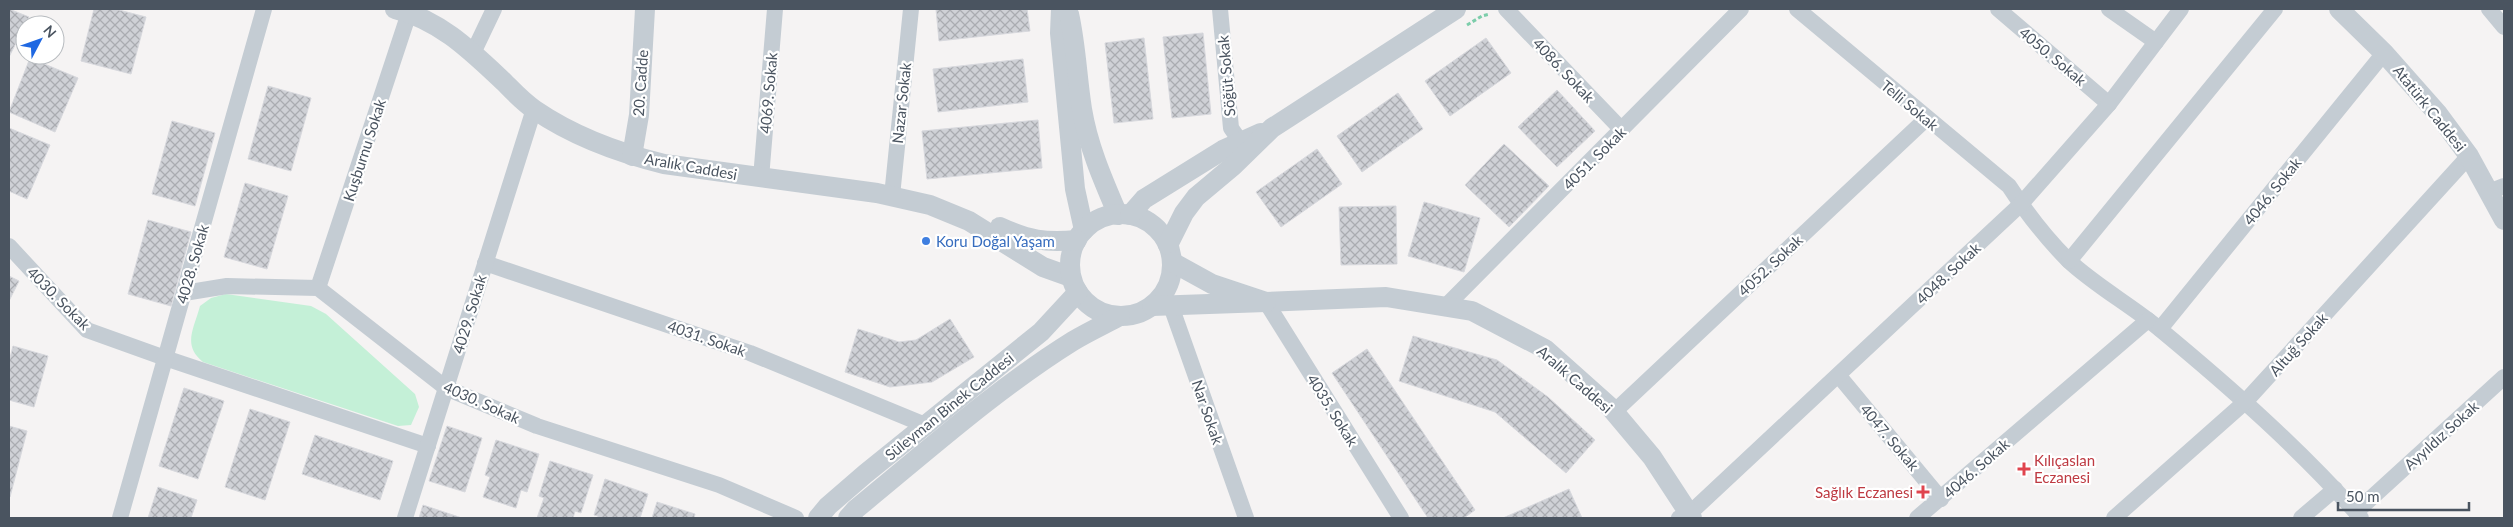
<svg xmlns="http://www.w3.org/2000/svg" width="2513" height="527" viewBox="0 0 2513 527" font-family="Lato,sans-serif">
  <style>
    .green { fill: #c4f0d7 }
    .building { fill: url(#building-cross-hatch); stroke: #d7d8dd }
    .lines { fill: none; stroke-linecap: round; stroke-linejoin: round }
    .path { stroke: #7ccdaa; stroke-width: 3; stroke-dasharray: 4 2.5; stroke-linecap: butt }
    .minor { stroke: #c4ccd3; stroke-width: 16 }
    .tertiary { stroke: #c4ccd3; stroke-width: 20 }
    .shop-dot { fill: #3f7fe0; stroke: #fff; stroke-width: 2 }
    .health-dot { fill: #e0444e; stroke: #fff; stroke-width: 2 }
    .labels { text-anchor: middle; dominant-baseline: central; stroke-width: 4.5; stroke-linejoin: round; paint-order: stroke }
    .street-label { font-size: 15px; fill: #4a5460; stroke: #fff }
    .shop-label { font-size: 15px; fill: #366cbe; stroke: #fff; text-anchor: start }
    .health-label { font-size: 15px; fill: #be3a42; stroke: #fff; text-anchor: start }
  </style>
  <defs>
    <pattern id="building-cross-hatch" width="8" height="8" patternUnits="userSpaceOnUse" patternTransform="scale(1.25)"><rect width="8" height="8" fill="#cfd1d6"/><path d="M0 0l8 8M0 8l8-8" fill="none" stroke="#aaacb1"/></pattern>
  </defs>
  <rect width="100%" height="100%" fill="#f5f3f3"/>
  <path class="green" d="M226 294 311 306 326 314 415 394 419 407 411 425 398 426 203 362C182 345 194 329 200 306L211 298Z"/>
  <g class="building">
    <path d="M9 9 29 17 9 57Z"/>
    <path d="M94 9H115L146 17 131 74 81 61Z"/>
    <path d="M936 9H1027L1030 31 939 41Z"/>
    <path d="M1203 33 1211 114 1172 118 1163 37Z"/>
    <path d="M1144 38 1153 119 1114 123 1105 43Z"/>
    <path d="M1486 38 1511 73 1450 116 1425 81Z"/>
    <path d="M30 58 78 78 55 132 9 112Z"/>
    <path d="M1023 59 1028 102 938 112 933 69Z"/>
    <path d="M268 86 311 98 291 171 248 159Z"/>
    <path d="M1557 90 1595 131 1557 167 1518 127Z"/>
    <path d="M1398 93 1423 129 1362 172 1337 136Z"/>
    <path d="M1038 120 1042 168 927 179 922 131Z"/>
    <path d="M172 121 215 133 195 206 152 194Z"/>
    <path d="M9 128 50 145 27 199 9 191Z"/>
    <path d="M1504 144 1549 186 1509 227 1465 185Z"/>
    <path d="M1317 149 1342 184 1281 227 1256 192Z"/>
    <path d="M245 183 288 196 267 269 224 257Z"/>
    <path d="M1424 202 1480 218 1464 272 1408 256Z"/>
    <path d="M1396 206 1397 264 1341 265 1339 207Z"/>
    <path d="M148 220 191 232 171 306 128 294Z"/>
    <path d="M9 276 19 281 9 301Z"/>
    <path d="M950 319 974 357 932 382 890 387 845 372 858 329 899 342 916 340Z"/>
    <path d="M1413 336 1497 360 1548 397 1595 440 1566 473 1495 412 1399 381Z"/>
    <path d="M13 346 48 356 34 407 9 400V362Z"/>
    <path d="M1367 349 1475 510 1464 518H1428L1332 373Z"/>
    <path d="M184 388 224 401 198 479 159 466Z"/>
    <path d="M250 409 290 422 265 500 225 487Z"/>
    <path d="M9 426 27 431 10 497 9 496Z"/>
    <path d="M447 426 482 438 465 492 429 481Z"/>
    <path d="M315 435 393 461 380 500 302 474Z"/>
    <path d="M496 440 539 454 527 492 521 490 516 508 483 497 490 477 485 475Z"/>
    <path d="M550 461 593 475 581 513 575 511 573 518H537L544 498 539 496Z"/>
    <path d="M605 479 648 494 640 518H598V516L594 515Z"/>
    <path d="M158 487 197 500 191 518H148Z"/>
    <path d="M1569 489 1582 518H1503Z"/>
    <path d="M657 502 695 514 694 518H652Z"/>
    <path d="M423 505 462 518H419Z"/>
  </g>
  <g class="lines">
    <path class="path" d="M1467 25 1482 16 1490 14"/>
    <g class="minor">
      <path d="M1220 9 1231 128 1240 141"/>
      <path d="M1506 9 1622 130"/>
      <path d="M1797 9 2009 186C2026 212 2046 238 2068 260 2094 285 2134 307 2162 331 2232 389 2301 450 2361 518"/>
      <path d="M1998 9 2109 104"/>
      <path d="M2109 9 2156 42"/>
      <path d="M2489 9 2504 27"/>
      <path d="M473 53 494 9"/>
      <path d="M761 178 775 9"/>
      <path d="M2489 192 2504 186"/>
      <path d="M892 196 911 9"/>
      <path d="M9 246 87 330 165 358 428 446"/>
      <path d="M2069 261 2275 9"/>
      <path d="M485 263 750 353 925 425"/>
      <path d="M318 288 409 13"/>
      <path d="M184 293 227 286 318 288 446 388 537 426 719 485 796 518"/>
      <path d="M1266 302 1401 518"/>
      <path d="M1447 305 1741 9"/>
      <path d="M1171 306 1246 518"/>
      <path d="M2160 329 2384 53"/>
      <path d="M1839 376 1941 499"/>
      <path d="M1614 412 1926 119"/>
      <path d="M2356 512 2504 377"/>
      <path d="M120 518 264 9"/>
      <path d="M405 518 534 109"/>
      <path d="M1679 518 1689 514 2021 204 2109 104 2181 9"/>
      <path d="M1917 518 2148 320"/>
      <path d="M2114 518 2245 402 2469 156"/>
      <path d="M2301 518 2335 489"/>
    </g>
    <g class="tertiary">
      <path d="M395 9C440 20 471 51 504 82 513 91 523 102 535 110 573 136 619 153 664 164L877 193 930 205 969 221 1043 267 1071 277"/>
      <path d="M1061 9 1060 33 1075 189 1084 230"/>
      <path d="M2339 9 2384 53 2438 114 2469 156 2504 220"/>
      <path d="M1069 14C1076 45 1077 77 1082 109 1088 146 1103 180 1118 215"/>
      <path d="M632 156 639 115 645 9"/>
      <circle cx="1121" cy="265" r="51"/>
      <path d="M1130 215 1144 199 1223 150 1261 133"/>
      <path d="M1000 227C1028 240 1045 243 1077 240"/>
      <path d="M1168 245 1184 213 1196 197 1233 166 1272 128 1456 9"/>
      <path d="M1266 302 1386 297 1472 311 1545 349 1610 407 1652 457 1692 518"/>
      <path d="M1152 306 1266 302 1212 284 1172 262"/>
      <path d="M818 518 828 506 865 474 1041 332 1078 292"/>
      <path d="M848 518 856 509C927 451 996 389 1073 341 1088 332 1105 324 1120 316"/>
    </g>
  </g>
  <circle class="shop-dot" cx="926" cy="241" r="5"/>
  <g class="health-dot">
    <path d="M2021.5 461.5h5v5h5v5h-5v5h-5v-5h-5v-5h5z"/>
    <path d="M1920.5 484.5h5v5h5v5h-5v5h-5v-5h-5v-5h5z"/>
  </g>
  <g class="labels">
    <g class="street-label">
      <text transform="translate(2053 56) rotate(40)">4050. Sokak</text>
      <text transform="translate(1564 70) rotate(47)">4086. Sokak</text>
      <text transform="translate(1226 76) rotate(-95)">Söğüt Sokak</text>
      <text transform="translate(640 83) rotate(-86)">20. Cadde</text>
      <text transform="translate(768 93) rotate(-85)">4069. Sokak</text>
      <text transform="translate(901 103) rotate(-84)">Nazar Sokak</text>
      <text transform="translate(1910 105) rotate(40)">Telli Sokak</text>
      <text transform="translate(2430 108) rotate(51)">Atatürk Caddesi</text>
      <text transform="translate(364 150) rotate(-72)">Kuşburnu Sokak</text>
      <text transform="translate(1594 158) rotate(-45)">4051. Sokak</text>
      <text transform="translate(691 166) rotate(10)">Aralık Caddesi</text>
      <text transform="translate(2272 191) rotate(-51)">4046. Sokak</text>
      <text transform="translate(192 264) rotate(-74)">4028. Sokak</text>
      <text transform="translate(1770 265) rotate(-43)">4052. Sokak</text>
      <text transform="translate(1948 273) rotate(-43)">4048. Sokak</text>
      <text transform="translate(59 298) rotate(45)">4030. Sokak</text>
      <text transform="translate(469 314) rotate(-73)">4029. Sokak</text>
      <text transform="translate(707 338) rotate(19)">4031. Sokak</text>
      <text transform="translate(2298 344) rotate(-48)">Altuğ Sokak</text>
      <text transform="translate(1575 379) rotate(41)">Aralık Caddesi</text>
      <text transform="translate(482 402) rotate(24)">4030. Sokak</text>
      <text transform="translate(949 406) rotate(-39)">Süleyman Binek Caddesi</text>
      <text transform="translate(1333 410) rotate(58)">4035. Sokak</text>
      <text transform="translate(1208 412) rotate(71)">Nar Sokak</text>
      <text transform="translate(2441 435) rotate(-42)">Ayyıldız Sokak</text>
      <text transform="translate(1890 437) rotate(50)">4047. Sokak</text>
      <text transform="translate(1976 468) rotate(-41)">4046. Sokak</text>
    </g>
    <g class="shop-label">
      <text x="936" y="241">Koru Doğal Yaşam</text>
    </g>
    <g class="health-label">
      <text x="2034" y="460">Kılıçaslan<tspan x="2034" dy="17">Eczanesi</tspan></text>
      <text x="1913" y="492" text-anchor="end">Sağlık Eczanesi</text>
    </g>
  </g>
  <rect width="2513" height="527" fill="none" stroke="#4a5460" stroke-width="20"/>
  <g transform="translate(40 40) rotate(49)"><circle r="24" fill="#ffffff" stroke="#b7bbbf"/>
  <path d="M0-4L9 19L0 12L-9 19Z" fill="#1f68e2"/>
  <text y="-8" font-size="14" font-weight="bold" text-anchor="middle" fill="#4a5460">N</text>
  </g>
  <path d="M2338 502v8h131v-8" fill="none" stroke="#4a5460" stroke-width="2.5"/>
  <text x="2346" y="502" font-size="15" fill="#4a5460" stroke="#ffffff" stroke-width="4" paint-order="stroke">50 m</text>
</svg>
